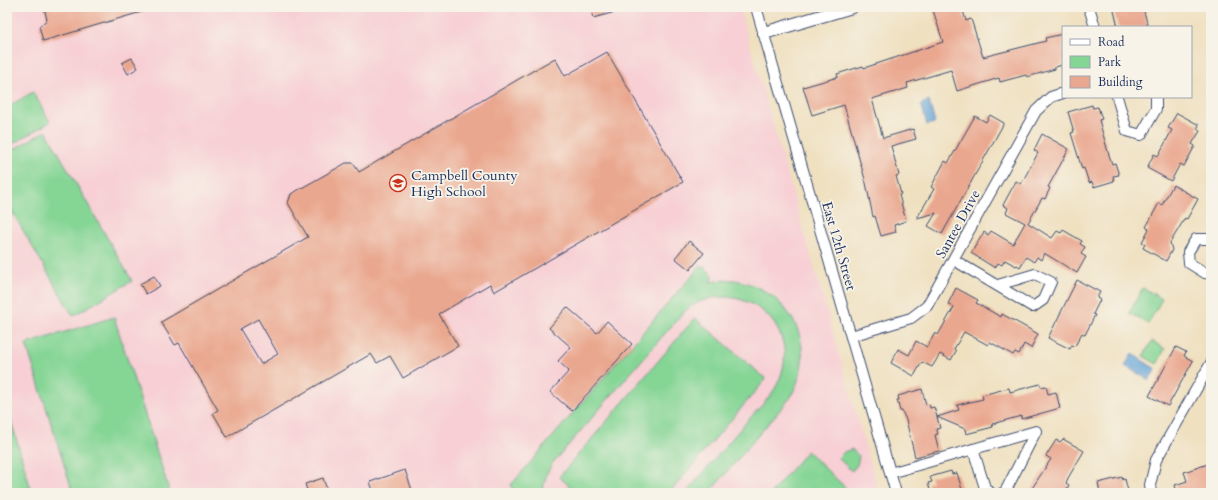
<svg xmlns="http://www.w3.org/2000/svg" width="1218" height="500" viewBox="0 0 1218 500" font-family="Cardo,serif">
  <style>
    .built { fill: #f7cfd4 }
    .green { fill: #85d595; stroke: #50827a }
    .water { fill: #64a3d7; stroke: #40699a }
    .building { fill: #eaa78f; fill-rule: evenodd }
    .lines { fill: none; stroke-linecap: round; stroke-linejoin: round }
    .minor-casing { stroke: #3b4a6d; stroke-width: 12 }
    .tertiary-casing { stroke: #3b4a6d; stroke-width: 14 }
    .minor { stroke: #fff; stroke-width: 10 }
    .tertiary { stroke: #fff; stroke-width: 12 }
    .labels { text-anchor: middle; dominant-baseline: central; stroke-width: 3.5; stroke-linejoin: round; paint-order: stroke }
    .poi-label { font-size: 14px; fill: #1b2f5e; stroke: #f7f3e8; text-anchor: start }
    .street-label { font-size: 14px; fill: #1b2f5e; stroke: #f7f3e8 }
  </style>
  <rect width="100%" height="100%" fill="#f7f3e8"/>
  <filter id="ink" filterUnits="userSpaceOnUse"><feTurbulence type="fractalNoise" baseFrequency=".025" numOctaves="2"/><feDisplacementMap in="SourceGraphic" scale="8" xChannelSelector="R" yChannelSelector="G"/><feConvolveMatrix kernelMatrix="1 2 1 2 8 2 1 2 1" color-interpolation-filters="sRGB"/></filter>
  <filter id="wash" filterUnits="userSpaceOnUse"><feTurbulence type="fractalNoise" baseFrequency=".012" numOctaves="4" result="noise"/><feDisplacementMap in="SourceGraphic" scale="16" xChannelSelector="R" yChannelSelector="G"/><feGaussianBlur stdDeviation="0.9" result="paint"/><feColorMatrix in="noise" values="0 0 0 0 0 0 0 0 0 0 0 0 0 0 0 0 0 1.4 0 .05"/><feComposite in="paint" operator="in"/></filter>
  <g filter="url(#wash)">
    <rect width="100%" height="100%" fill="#efe0c0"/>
    <path class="built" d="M7 7H739L879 493H32L7 407V308L10 303 7 286Z"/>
    <g class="green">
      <path d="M33 92 50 122 7 147V107Z"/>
      <path d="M46 131 132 281 73 316 7 203V153Z"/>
      <path d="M701 265 714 276 710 282C718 281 726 279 734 280 774 286 806 321 802 362 801 375 796 386 791 397L709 493H686C706 469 727 445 747 421 759 408 774 395 780 378 801 326 744 279 695 304 690 306 685 311 681 315L552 464 547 473 542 493H518L510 486Z"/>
      <path d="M1143 288 1162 299 1148 324 1129 313Z"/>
      <path d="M114 317 170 493H73L26 344Z"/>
      <path d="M695 318 766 379 669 493H578L559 477Z"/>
      <path d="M1152 341 1165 349 1157 364 1143 356Z"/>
      <path d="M7 407 32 493H7Z"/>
      <path d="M852 449 859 456 857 465 852 471 838 458 844 452Z"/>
      <path d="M807 451 851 493H771Z"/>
    </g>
    <g class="water">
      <path d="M929 101 935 123 927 125 921 104Z"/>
      <path d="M1132 354 1156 369 1149 380 1125 366Z"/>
    </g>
    <g id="blocks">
      <g class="building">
        <path d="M44 7H147L148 10 43 41 39 26 47 20Z"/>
        <path d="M590 7H622L623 10 593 18Z"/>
        <path d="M932 7H962L966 21 971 19 983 57 1046 41 1045 38 1063 34V65L1055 67V69L1027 77 1026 75 1000 82 999 78 957 91 951 70 907 83 908 88 872 99 883 138 913 129 916 139 891 146 899 175 896 176 901 194 899 195 906 221 894 225 896 232 881 236 875 216 873 217 866 183 844 105 812 115 803 87 838 77 837 74 853 69 863 66 864 68 943 42Z"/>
        <path d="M1113 7H1143L1148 27H1118Z"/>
        <path d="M607 52 683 182 494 292 490 284 439 314 458 346 403 378 390 356 377 363 371 354 227 437 213 413 218 410 179 343 175 345 161 322 308 237 288 203 291 194 346 163H353L359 172 555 58 565 76ZM258 319 278 354 261 364 240 329Z"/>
        <path d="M132 58 138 68 128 74 122 63Z"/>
        <path d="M1092 105 1093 108 1098 107 1102 119 1099 120 1108 152 1112 164 1115 163 1119 175 1113 176 1114 181 1094 187 1092 182 1089 183 1084 168 1082 169 1071 133 1074 132 1068 112Z"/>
        <path d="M1177 113 1199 125 1197 129 1200 131 1192 144 1195 146 1184 166 1180 164 1171 181 1147 168 1154 154 1158 156 1172 130 1168 128Z"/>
        <path d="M990 115 1004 123 942 234 928 226 936 213 917 218 934 189 931 187 945 161 948 163 975 116 986 122Z"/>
        <path d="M1042 134 1069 149 1048 187 1050 188 1045 199 1042 198 1028 223 1052 238 1057 231 1061 233 1063 230 1082 241 1080 244 1085 247 1081 254 1086 257 1077 273 1044 253 1041 260 1037 257 1034 262 1026 257 1020 267 1017 265 1016 266 1005 260 1002 265 998 263 995 268 971 253 984 232 988 235 991 231 1013 244 1025 223 1006 213 1008 208 1003 205 1016 181 1021 184 1038 153 1034 150Z"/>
        <path d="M1173 185 1198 199 1187 219 1185 218 1170 243 1172 250 1166 261 1143 248 1145 244 1142 242 1149 229 1146 227 1159 203 1162 205Z"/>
        <path d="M689 241 704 253 690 270 675 258Z"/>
        <path d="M154 276 160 286 146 294 140 284Z"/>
        <path d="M1077 280 1100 292 1097 298 1100 300 1093 314 1095 315 1085 335 1082 333 1075 346 1072 345 1070 349 1048 338Z"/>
        <path d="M956 288 978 300 976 303 1001 317 1002 314 1038 334 1031 348 1024 344 1019 354 1015 352 1013 355 990 342 988 345 964 332 954 349 956 351 951 360 940 354 932 367 922 362 914 376 891 363 898 349 909 355 916 341 927 347 935 333 938 335 954 307 948 304Z"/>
        <path d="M567 307 597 333 607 321 632 344 572 411 550 392 569 371 558 361 571 347 549 328Z"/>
        <path d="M1176 347 1186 352 1184 356 1193 361 1168 406 1149 396Z"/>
        <path d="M1040 384 1041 387 1046 386 1048 394 1056 392 1060 408 1021 419V416L992 424 993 427 966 434 965 429 937 417 940 428 936 429 938 434 935 435 939 451 915 457 906 420 902 411H900L897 400H899L898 396 922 389 926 405 929 404 930 408 934 407 937 417 959 410 957 405 983 399 982 395 1009 388 1010 392Z"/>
        <path d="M1063 439 1084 451 1068 478 1066 483 1069 485 1065 493H1029L1051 459 1046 456 1056 440 1060 442Z"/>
        <path d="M1211 463V493H1177L1175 485 1187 481 1184 472Z"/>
        <path d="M405 470 413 493H374L370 482Z"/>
        <path d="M951 471 952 474 957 473 963 493H931L928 483 932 482 930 477Z"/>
        <path d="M1122 477 1123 480 1125 479 1128 491 1121 493H1100L1098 483Z"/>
        <path d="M323 478 328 493H308L305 484Z"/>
      </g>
    </g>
  </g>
  <g filter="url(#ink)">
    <use href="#blocks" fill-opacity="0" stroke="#3b4a6d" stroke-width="1"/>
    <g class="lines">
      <g class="minor-casing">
        <g id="minor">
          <path d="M756 7 896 493"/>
          <path d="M1089 7 1095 27"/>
          <path d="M1117 97 1127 131 1141 135 1156 109V97"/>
          <path d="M1211 241 1209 239H1196L1188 252 1189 263 1205 273 1211 274"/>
          <path d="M954 260 1033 307 1043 300 1051 282 1035 274 998 285"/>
          <path d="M851 336 911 318 927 306 1036 111 1051 97 1063 93"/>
          <path d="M973 449 985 488 991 493"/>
          <path d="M890 473 1036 431 1005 492 1002 493"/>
          <path d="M1151 493 1150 485 1156 460 1211 363"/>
        </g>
      </g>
      <g class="tertiary-casing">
        <path id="tertiary" d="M764 33 852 7"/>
      </g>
      <use href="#minor" class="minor"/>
      <use href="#tertiary" class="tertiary"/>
    </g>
  </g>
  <defs>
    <g id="school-ring" transform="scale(0.9)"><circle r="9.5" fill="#f7f3e8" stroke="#c8321e" stroke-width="1.5"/><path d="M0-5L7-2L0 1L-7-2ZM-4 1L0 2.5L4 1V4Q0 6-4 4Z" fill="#c8321e"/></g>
  </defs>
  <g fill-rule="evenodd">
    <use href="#school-ring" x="398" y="183"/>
  </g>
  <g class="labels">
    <g class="poi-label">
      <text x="411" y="175">Campbell County<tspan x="411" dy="16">High School</tspan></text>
    </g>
    <g class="street-label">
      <text transform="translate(958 224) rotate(-61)">Santee Drive</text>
      <text transform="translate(839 246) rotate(74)">East 12th Street</text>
    </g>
  </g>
  <rect width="1218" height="500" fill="none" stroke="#f7f3e8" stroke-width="24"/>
  <rect x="1062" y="26" width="130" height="72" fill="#f7f3e8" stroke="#9fa5b1"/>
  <rect x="1070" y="39" width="20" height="6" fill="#ffffff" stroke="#9fa5b1"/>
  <text x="1098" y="46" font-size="12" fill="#1b2f5e">Road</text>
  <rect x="1070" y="56" width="20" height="12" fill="#85d595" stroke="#9fa5b1"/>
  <text x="1098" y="66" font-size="12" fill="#1b2f5e">Park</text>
  <rect x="1070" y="76" width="20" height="12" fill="#eaa78f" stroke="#9fa5b1"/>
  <text x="1098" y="86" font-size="12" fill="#1b2f5e">Building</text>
</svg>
